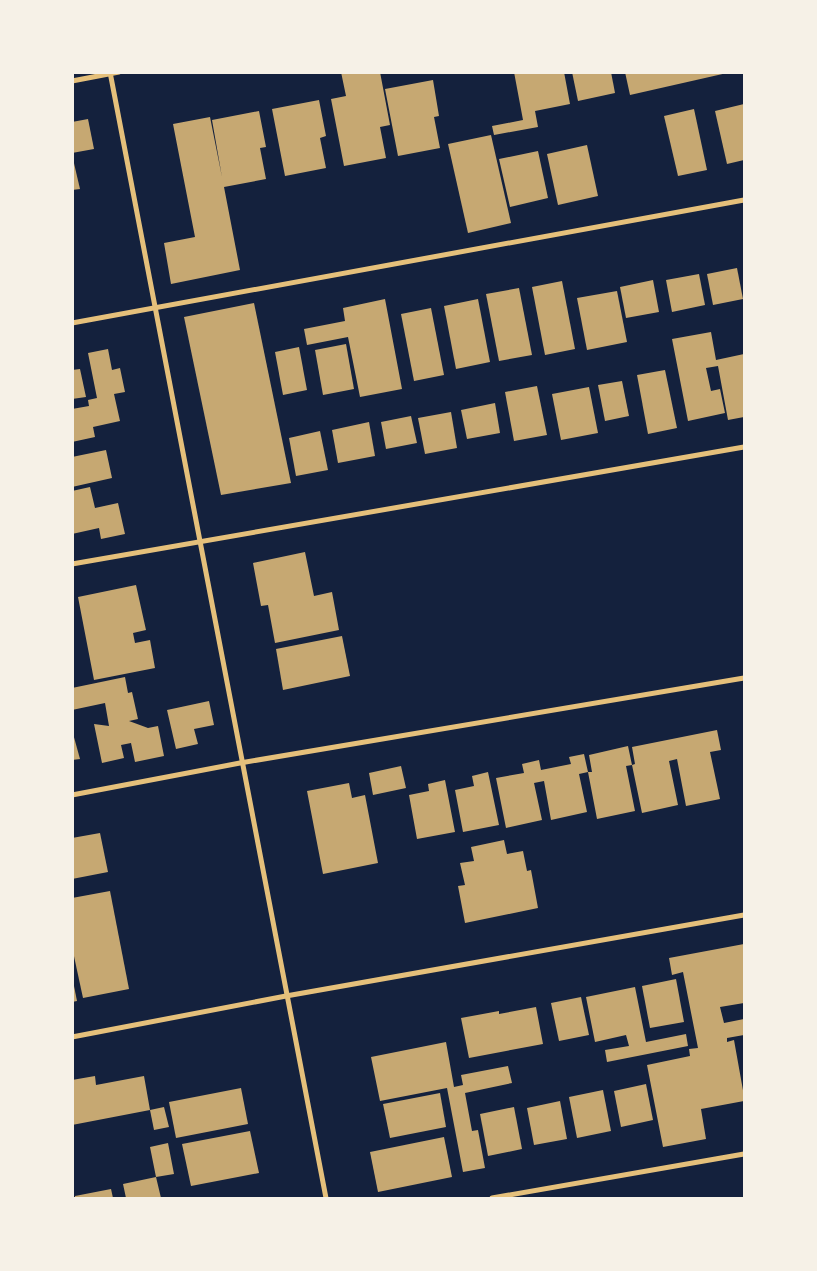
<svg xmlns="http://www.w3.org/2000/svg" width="817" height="1271" viewBox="0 0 817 1271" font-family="Jost,sans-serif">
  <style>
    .building { fill: #c6a872 }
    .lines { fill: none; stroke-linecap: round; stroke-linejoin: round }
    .minor { stroke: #e5c07b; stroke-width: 5 }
  </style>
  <rect width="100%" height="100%" fill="#14213d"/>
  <g class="building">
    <path d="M341 72H380L390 125 380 127 386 158 344 166 331 99 346 96Z"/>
    <path d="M514 72H564L570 104 535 111 538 127 494 135 492 126 523 120Z"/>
    <path d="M572 72H611L615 93 578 101Z"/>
    <path d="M625 72H727V73L630 95Z"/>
    <path d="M433 80 439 116 434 117 440 148 398 156 385 89Z"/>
    <path d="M319 100 326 136 320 138 326 168 285 176 272 109Z"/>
    <path d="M744 104V160L727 164 715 111Z"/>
    <path d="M694 109 707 170 678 176 664 116Z"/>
    <path d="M259 111 266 147 260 148 266 179 224 187 240 270 171 284 164 243 195 237 173 124 210 117 222 177 212 120Z"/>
    <path d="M88 119 94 149 72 153V122Z"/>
    <path d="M491 135 511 223 468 233 448 144Z"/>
    <path d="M587 145 598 196 558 205 547 154Z"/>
    <path d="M538 151 548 198 510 207 499 159Z"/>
    <path d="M73 159 80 189 72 190V160Z"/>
    <path d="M737 268 743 299 713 305 707 274Z"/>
    <path d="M699 274 705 305 672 312 666 280Z"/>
    <path d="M653 280 659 312 626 318 620 287Z"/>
    <path d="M562 281 575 349 545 355 532 287Z"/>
    <path d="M519 288 532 355 499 361 486 294Z"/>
    <path d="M617 291 627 342 587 350 577 298Z"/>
    <path d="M385 299 402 389 360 397 348 337 307 345 304 329 345 321 343 308Z"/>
    <path d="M478 299 490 362 456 369 444 306Z"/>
    <path d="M254 303 291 483 221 495 184 317Z"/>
    <path d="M431 308 444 375 414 381 401 314Z"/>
    <path d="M711 332 716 360 744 354V417L728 420 718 366 706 368 711 391 720 389 725 413 688 421 672 339Z"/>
    <path d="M346 344 354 389 323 395 315 350Z"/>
    <path d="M299 347 307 390 283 395 275 352Z"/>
    <path d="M108 349 112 370 120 368 125 392 114 394 120 421 93 427 95 437 72 442V409L89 406 88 400 97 398 88 353Z"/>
    <path d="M80 369 86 397 72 399V370Z"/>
    <path d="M665 370 677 428 648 434 637 375Z"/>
    <path d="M622 381 629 416 605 421 598 385Z"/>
    <path d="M537 386 547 435 514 441 505 392Z"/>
    <path d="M589 387 598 433 561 440 552 394Z"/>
    <path d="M495 403 500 433 467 439 461 410Z"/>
    <path d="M451 412 457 448 425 454 418 418Z"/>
    <path d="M411 416 417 443 386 449 381 422Z"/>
    <path d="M369 422 375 456 338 463 332 430Z"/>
    <path d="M320 431 328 470 296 476 289 438Z"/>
    <path d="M106 450 112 478 72 487V457Z"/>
    <path d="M90 487 95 508 118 503 125 534 101 539 99 528 72 534V491Z"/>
    <path d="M305 552 314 596 332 592 339 630 275 643 268 605 261 606 253 563Z"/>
    <path d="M136 585 146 630 133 633 135 643 150 640 155 668 94 680 78 597Z"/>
    <path d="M342 636 350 676 283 690 276 649Z"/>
    <path d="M125 677 128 693 132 692 138 719 129 721 148 728 158 726 164 756 135 762 131 743 121 745 124 758 102 763 94 724 109 726 105 703 72 710V688Z"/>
    <path d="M209 701 214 725 194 729 198 744 176 749 167 710Z"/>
    <path d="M72 730 80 759 72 760Z"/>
    <path d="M717 730 721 750 710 752 720 799 686 806 677 759 669 761 678 805 642 813 632 765 635 764 632 747Z"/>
    <path d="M628 746 632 765 626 766 635 811 597 819 588 772H592L589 755Z"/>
    <path d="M584 754 588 772 579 774 587 812 551 820 544 781 534 783 542 820 506 828 496 778 524 773 522 764 539 760 541 770 571 764 569 757Z"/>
    <path d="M401 766 406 788 373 795 369 773Z"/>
    <path d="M488 772 499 825 463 832 455 790 474 786 472 776Z"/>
    <path d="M445 780 455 832 417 839 409 795 429 791 428 784Z"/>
    <path d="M349 783 352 798 365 795 378 863 323 874 307 791Z"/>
    <path d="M100 833 108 872 72 879V838Z"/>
    <path d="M504 840 507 854 523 851 527 871 531 870 538 908 465 923 458 886 465 885 460 863 474 861 471 847Z"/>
    <path d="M110 891 129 989 83 998 72 947V898Z"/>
    <path d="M744 944V1003L720 1007 724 1023 744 1019V1035L727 1038V1042L734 1040 744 1096V1101L701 1109 706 1139 663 1147 647 1065 690 1056 689 1049 698 1048 683 972 672 975 669 958Z"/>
    <path d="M676 979 684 1022 650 1028 642 986Z"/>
    <path d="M73 981 77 1001 72 1002V982Z"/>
    <path d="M635 987 646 1042 686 1034 688 1046 607 1062 605 1050 629 1046 626 1035 595 1042 586 997Z"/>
    <path d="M581 997 589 1035 559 1041 551 1003Z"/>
    <path d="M536 1007 543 1044 469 1058 461 1018 499 1011V1014Z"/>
    <path d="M446 1042 454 1087 463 1085 461 1075 508 1066 512 1083 465 1093 472 1131 478 1130 485 1168 463 1172 447 1088 380 1101 371 1057Z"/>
    <path d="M95 1076 96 1085 144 1076 150 1110 72 1125V1080Z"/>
    <path d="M646 1084 653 1120 621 1127 614 1091Z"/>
    <path d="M241 1088 248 1124 176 1138 169 1102Z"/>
    <path d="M603 1090 611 1131 577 1138 569 1097Z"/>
    <path d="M440 1093 446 1127 390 1138 383 1104Z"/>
    <path d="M560 1101 567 1139 534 1145 527 1108Z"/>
    <path d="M164 1107 169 1127 154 1130 150 1110Z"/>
    <path d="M514 1107 522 1149 488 1156 480 1114Z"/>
    <path d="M250 1131 259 1173 191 1186 182 1144Z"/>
    <path d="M444 1137 452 1177 378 1192 370 1152Z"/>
    <path d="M168 1143 174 1174 156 1177 161 1198H126L123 1184 156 1177 150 1147Z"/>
    <path d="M111 1189 113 1198H75V1196Z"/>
  </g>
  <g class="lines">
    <g class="minor">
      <path d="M110 72C181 448 251 824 326 1198"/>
      <path d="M72 81 119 72"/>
      <path d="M72 323 744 200"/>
      <path d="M72 564 744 447"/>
      <path d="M72 795 240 763 744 678"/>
      <path d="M72 1037 286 996 744 915"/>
      <path d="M492 1198 744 1154"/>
    </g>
  </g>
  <rect width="817" height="1271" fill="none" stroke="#f6f1e7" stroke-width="148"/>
</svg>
